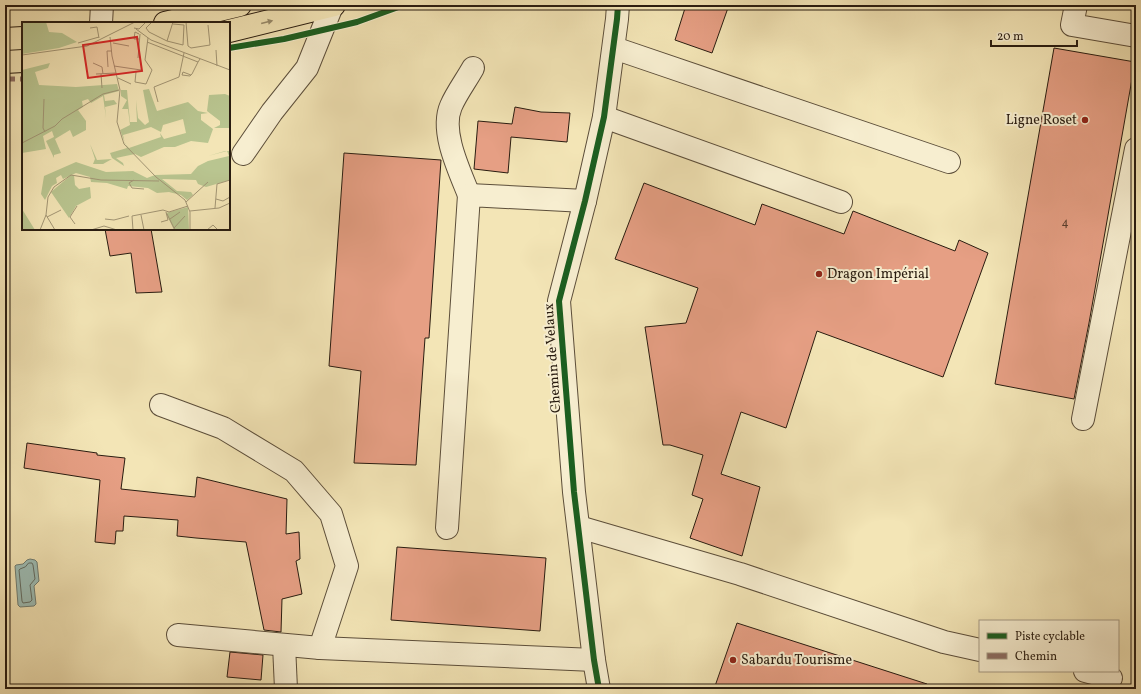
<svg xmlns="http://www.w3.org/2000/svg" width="1141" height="694" viewBox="0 0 1141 694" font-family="Vollkorn,serif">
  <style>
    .water { fill: #9dbdb5; stroke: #6f7d73 }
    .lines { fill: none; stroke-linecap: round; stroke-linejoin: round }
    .shore { stroke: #636c62; stroke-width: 1 }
    .building { fill: #e69f84; stroke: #291c10 }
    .minor-casing { stroke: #5c4e3a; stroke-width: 24 }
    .major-casing { stroke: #291c10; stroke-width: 24 }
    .minor { stroke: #f7eed0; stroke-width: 22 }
    .major { stroke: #f3e5b6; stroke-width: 22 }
    .quiet { stroke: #8d6e63; stroke-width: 5; stroke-dasharray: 10 5; stroke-linecap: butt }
    .cycleway-casing { stroke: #f7eed0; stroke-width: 8 }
    .cycleway { stroke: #1b5e20; stroke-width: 6 }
    .oneway { fill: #988b6b }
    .poi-dot { fill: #8f2418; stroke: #f7eed0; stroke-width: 1.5 }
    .labels { text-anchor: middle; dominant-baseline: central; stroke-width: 4; stroke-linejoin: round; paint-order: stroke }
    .number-label { font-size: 12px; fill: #583d2d }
    .poi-label { font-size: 14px; fill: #291c10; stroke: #f7eed0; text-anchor: start }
    .street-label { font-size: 14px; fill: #291c10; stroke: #f7eed0 }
    .inset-road { fill: none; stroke: #a29574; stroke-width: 1 }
    .view { fill: #d62828; fill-opacity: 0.15; stroke: #d62828; stroke-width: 2 }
    .inset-edge { fill: none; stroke: #291c10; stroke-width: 2 }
  </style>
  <rect width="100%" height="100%" fill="#f3e5b6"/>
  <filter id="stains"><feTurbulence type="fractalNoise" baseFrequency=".005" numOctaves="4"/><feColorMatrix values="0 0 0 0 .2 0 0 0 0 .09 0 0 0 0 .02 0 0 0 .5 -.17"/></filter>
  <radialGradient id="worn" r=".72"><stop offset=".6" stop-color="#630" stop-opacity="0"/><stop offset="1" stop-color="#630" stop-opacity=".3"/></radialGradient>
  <path class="water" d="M30 559 35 560 37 562 39 581 34 586 36 604 34 606 20 607 18 605 15 566 16 565 23 564 27 560Z"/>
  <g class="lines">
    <path class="shore" d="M29 563H32L33 565 35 579 30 585 32 600 30 602 23 603 22 601 19 570 20 569 25 567Z"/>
  </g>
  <g class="building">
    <path d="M686 5H729L712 53 675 40Z"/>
    <path d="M1054 48 1135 62 1089 323 1074 399 995 384Z"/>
    <path d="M515 107 541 112 570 113 567 142 511 137 508 173 474 169 478 121 512 124Z"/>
    <path d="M344 153 441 160 429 338H425L416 465 354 463 361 371 329 366Z"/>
    <path d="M644 183 755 225 762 204 844 234 853 211 955 251 959 240 988 253 943 377 817 331 786 428 741 412 721 474 760 487 742 556 690 538 703 499 692 495 703 455 670 445H663L645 327 686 323 698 288 615 259Z"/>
    <path d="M105 229H151L162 292 136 293 131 253 110 256Z"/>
    <path d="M27 443 97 453V455L125 458 121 489 195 497 197 477 287 499 286 534 299 532 300 559 296 561 302 594 282 599 281 632 264 630 246 542 196 538 177 536 178 520 124 516 123 531H116L115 544 95 542 100 480 24 468Z"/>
    <path d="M397 547 546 558 540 631 391 620Z"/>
    <path d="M737 623 927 684 926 689H714Z"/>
    <path d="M230 652 263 655 261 680 227 677Z"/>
  </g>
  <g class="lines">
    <g class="minor-casing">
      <g id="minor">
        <path d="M1076 5 1072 25 1136 36"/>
        <path d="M101 23 102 5"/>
        <path d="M614 48 949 162"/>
        <path d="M604 117 841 202"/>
        <path d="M243 154 272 112 307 68 332 6"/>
        <path d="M469 195C459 170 440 131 451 106 456 94 467 79 473 68"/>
        <path d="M161 405 223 428 294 471 331 514 347 566 320 648"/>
        <path d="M1083 419 1136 149"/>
        <path d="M579 527 740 574 944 642 980 650"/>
        <path d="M447 528 469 195 585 201"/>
        <path d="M178 635 320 648 594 660"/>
        <path d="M284 645 286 689"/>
        <path d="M1085 671 1111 678"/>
        <path d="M599 689 594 660 574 492 559 301 585 201 604 117 617 19 618 5"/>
      </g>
    </g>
    <g class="major-casing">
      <g id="major">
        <path d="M165 23 240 5"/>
        <path d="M229 31 334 5"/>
        <path d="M5 39 23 38"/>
        <path d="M5 62 23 61"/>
      </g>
    </g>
    <use href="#minor" class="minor"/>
    <use href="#major" class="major"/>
    <path class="quiet" d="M5 79H23"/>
    <g class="cycleway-casing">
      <g id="cycleway">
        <path d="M229 48 284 39 357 22 404 5"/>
        <path d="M599 689 594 660 574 492 559 301 585 201 604 117 617 19 618 5"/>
      </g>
    </g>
    <use href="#cycleway" class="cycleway"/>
  </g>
  <defs><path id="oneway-solid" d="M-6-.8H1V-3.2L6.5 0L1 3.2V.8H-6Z"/></defs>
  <use class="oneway" href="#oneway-solid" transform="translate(267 22) rotate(-14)"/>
  <g class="poi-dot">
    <circle cx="1085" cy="120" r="4"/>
    <circle cx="819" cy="274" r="4"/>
    <circle cx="733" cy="660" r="4"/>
  </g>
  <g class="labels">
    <g class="number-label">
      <text x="1065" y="223">4</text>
    </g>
    <g class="poi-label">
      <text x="1077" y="120" text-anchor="end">Ligne Roset</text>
      <text x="827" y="274">Dragon Impérial</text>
      <text x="741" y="660">Sabardu Tourisme</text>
    </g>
    <g class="street-label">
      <text transform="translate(553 358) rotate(-94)">Chemin de Velaux</text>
    </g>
  </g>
  <g transform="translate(22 22)">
    <rect width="208" height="208" fill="#f3e5b6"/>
    <path d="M0 0H24L27 10 40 11 55 20 37 26 0 32ZM28 41 26 46 13 50 17 63 54 65 95 62 97 69 82 73 83 79 92 78 95 82 83 85 84 96 81 74 69 81 66 77 60 79 61 85 56 88 64 99V108L51 115 48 108 33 117 39 131 32 133V136L24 119 32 115 30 109 21 114 24 127 0 131V48ZM127 67 135 89 166 80 176 89 186 91 179 92V98L191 107 186 121 169 119 153 125H142L119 135 113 132 94 136 101 141 102 144 90 136 88 131 105 126 98 108 108 103 106 87H100L105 78 99 74V68H105L108 100H115L114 78 116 96 123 103 127 100 121 68ZM161 97 164 111 142 117 138 111 139 115 107 126 103 122 101 113 129 105 139 110 141 103ZM203 72 208 74V106H192L198 103V99L185 89 187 73ZM68 122 75 138 90 137 81 142H71L73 137ZM203 129H208V158L184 165 176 162 174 158 140 157 155 169 169 170 171 173 165 178 159 173 147 170 135 171 126 166 106 164 105 167 85 161 69 160 68 155 54 151 41 157 39 153 34 156 35 161 30 164 23 178 19 172 22 154 54 140 84 150 111 149 125 156 133 153 169 152 176 144 186 139 207 134 205 129 186 134ZM49 153H52L53 163 57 167 68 165 69 176 54 184 47 196 29 170ZM166 185 167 208H152L144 191ZM0 187 13 208H0Z" fill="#b9c590" fill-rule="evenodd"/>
    <path class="inset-road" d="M164 0 166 24 169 26 188 23 186 3M129 1 124 6 127 10 145 19 151 0M68 6 75 5 77 16M112 6 117 7 124 0M114 7 129 18 208 48M88 15 90 34 98 68 95 100 102 122 134 155 163 178 168 190V208M117 17H112L113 10 117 12M145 19 161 23 162 3 151 2M125 20 176 40 178 37M56 21 77 15M91 21 107 24M194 28 195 44M0 33 65 24 113 0M116 36 118 12M71 41 80 45 81 52M92 44 119 48M86 45 85 29H90M114 50 113 60 124 62 130 48 123 38 126 16M74 52 94 51M79 52 80 66M169 53 161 50 160 53 168 54 170 52 176 40M96 56 109 62M22 77 21 106 23 110M136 80 132 65 157 55 162 31M0 121 33 104 40 97 81 72 97 68M112 158 107 161 110 166 122 167M194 177 201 179 208 175M164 180 186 160M193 186 195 162 208 158M168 189 197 186 208 181M145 192 153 208M119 193 122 208M25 195 39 188M83 197 92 198 107 194M148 197 158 190M139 200 146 198 144 190M53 202 48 195 55 184M152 206 163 194M18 208 24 193M33 208 24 193 26 175 32 165 49 153 79 158 137 159M69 208 82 204 95 208M111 208 110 194 141 188 147 190 166 184M185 208 191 203 196 208"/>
    <path class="view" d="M115 15 120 49 66 56 61 23Z"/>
    <rect width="208" height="208" class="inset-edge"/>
  </g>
  <rect width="1141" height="694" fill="none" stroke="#f3e5b6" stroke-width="20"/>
  <rect x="6" y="6" width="1129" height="682" fill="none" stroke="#291c10" stroke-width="2"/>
  <rect x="10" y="10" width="1121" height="674" fill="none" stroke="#291c10"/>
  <rect x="979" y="620" width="140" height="52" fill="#f7eed0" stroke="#a59a83"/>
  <rect x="987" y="633" width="20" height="6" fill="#1b5e20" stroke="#a59a83"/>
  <text x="1015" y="640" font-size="12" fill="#291c10">Piste cyclable</text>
  <rect x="987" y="653" width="20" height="6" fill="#8d6e63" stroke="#a59a83"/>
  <text x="1015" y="660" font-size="12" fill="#291c10">Chemin</text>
  <path d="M991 40v6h86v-6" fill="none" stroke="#291c10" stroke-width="2"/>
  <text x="997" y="40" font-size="12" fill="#291c10" stroke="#f7eed0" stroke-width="3" paint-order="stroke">20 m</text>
  <rect width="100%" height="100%" filter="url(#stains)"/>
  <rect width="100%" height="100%" fill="url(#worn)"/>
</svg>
